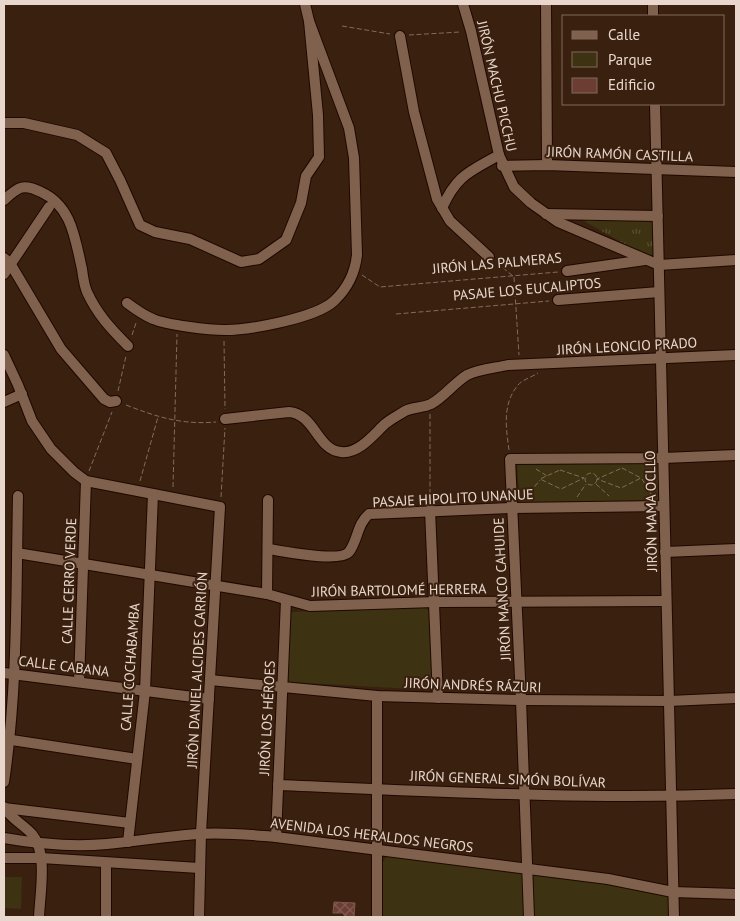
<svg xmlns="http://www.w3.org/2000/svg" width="740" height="921" viewBox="0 0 740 921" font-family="'PT Sans',sans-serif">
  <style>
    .grass { fill: url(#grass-tufts) }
    .park { fill: #3d3211 }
    .building { fill: url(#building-cross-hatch); stroke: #7a574f }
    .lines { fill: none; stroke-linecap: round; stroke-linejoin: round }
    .minor-casing { stroke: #200800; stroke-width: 12 }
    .path { stroke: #826c5e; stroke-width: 1; stroke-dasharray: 5 2.5; stroke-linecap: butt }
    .minor { stroke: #7f614e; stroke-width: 10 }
    .labels { text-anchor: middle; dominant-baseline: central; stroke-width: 4; stroke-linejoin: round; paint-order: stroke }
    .street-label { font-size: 14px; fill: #e9d7cd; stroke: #3a200f }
  </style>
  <defs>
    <pattern id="grass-tufts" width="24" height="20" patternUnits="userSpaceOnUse" patternTransform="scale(1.25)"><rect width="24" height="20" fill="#3d3211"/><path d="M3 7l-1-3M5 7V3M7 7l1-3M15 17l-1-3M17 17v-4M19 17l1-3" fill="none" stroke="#594f32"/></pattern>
    <pattern id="building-cross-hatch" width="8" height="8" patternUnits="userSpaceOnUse" patternTransform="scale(1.25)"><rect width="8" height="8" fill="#6c3e33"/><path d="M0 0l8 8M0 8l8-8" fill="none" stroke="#81594f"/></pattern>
  </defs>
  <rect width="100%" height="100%" fill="#3a200f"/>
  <path class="grass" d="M582 220H653L654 254 646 256Z"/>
  <g class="park">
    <path d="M658 461 659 502 520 503 517 464Z"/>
    <path d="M423 606 430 611 433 681 432 687 429 690 288 682 286 680 290 616 292 612Z"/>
    <path d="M388 854 525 871 527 917H382L383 862Z"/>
    <path d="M530 871 669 894 671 916 532 917Z"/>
    <path d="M5 877H22L21 909 4 908Z"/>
  </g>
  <path class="building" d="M334 902 355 903 354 917H345L343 913H333Z"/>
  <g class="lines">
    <g class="minor-casing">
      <g id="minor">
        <path d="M463 4 471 31 499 155 514 187 531 203 558 222 659 265 736 260"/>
        <path d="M546 4 547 165"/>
        <path d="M653 4V16"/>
        <path d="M400 36 414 112 437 199 450 221 489 257"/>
        <path d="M655 104 674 917"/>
        <path d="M4 123H24L77 135 106 153 120 180 140 225 155 232 190 239 241 262 259 259 286 240 301 203 306 176 319 157 318 115 309 21"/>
        <path d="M502 166 547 165 736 172"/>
        <path d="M4 200C18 187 23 183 41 192 72 206 75 239 82 269 83 277 84 285 87 292 97 314 111 329 128 346"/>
        <path d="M442 208C457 175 469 172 499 155"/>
        <path d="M546 214 658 216"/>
        <path d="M4 258 10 263 61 349 104 399 110 402 116 401"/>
        <path d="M567 271 645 260"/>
        <path d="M4 274 49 207"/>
        <path d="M558 300 659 292"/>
        <path d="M127 303C135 309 143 315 153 319 167 325 209 330 225 330 250 330 316 318 334 301 348 288 355 273 357 255L354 158 349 128 309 21 305 4"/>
        <path d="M4 355 18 385 32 421 51 449 74 472 86 481 220 507 201 833 199 917"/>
        <path d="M4 402 22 394"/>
        <path d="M225 419 289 412C315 414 317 450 341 452 359 454 374 434 385 424 391 419 399 415 405 411 413 407 423 408 431 404 444 397 454 383 467 375 479 369 495 368 508 365L736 355"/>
        <path d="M430 510 438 698"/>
        <path d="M268 549C283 551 339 563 349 552 358 540 357 524 369 514L512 508 664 506"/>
        <path d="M665 552 736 549"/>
        <path d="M17 553 267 594 310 606 435 602 666 601"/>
        <path d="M267 594 268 500"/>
        <path d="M4 673 209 699"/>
        <path d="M210 680 377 696 521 700 669 701 736 698"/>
        <path d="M79 682 86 481"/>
        <path d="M377 696V917"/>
        <path d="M5 739 137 759"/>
        <path d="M4 782C18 687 16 592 18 496"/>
        <path d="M278 785C431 791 584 800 736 794"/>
        <path d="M4 807C11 819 23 824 32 834 48 853 40 893 39 917"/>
        <path d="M4 808 130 823"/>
        <path d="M276 837 286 600"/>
        <path d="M4 838C38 844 73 847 107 844 138 841 169 836 199 834 225 832 251 835 276 837L608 879 673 892 736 894"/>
        <path d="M128 842 145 691 153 494"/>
        <path d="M4 858H41L199 868"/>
        <path d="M106 917V863"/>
        <path d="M529 917 521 700 510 459 663 458 736 455"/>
      </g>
    </g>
    <g class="path">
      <path d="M342 26 390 34"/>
      <path d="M409 35 460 32"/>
      <path d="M497 263 513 276"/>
      <path d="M362 275 380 287 558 272"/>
      <path d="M514 277 519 355"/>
      <path d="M396 314 549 301"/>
      <path d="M132 335 136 323"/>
      <path d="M224 341 225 409"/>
      <path d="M118 391 126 356"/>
      <path d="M126 405C157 417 182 425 216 422"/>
      <path d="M430 414V500"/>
      <path d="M509 450C506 428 502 404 518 385 522 380 532 377 538 373"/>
      <path d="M622 468 641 478 621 488 597 479Z"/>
      <path d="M536 469 547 476"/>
      <path d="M560 470 584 478 561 489 540 479Z"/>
      <path d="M89 471 112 412"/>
      <circle cx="591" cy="479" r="6"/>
      <path d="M642 479 653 497"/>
      <path d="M140 481 158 417"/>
      <path d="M596 484 609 496"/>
      <path d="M173 487 177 334"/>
      <path d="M221 497 225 428"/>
      <path d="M577 497 586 484"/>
      <path d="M525 498 540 480"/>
    </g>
    <use href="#minor" class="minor"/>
  </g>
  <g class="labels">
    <g class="street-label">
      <text transform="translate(497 86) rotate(77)">JIRÓN MACHU PICCHU</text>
      <text transform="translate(620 154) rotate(2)">JIRÓN RAMÓN CASTILLA</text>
      <text transform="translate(497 263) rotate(-5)">JIRÓN LAS PALMERAS</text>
      <text transform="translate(527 289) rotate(-5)">PASAJE LOS EUCALIPTOS</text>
      <text transform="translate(627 346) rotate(-3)">JIRÓN LEONCIO PRADO</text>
      <text transform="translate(453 498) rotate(-3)">PASAJE HIPOLITO UNANUE</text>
      <text transform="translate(651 511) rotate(-91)">JIRÓN MAMA OCLLO</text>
      <text transform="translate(69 581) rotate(-88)">CALLE CERRO VERDE</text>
      <text transform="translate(502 589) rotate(-93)">JIRÓN MANCO CAHUIDE</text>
      <text transform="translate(399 590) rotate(-1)">JIRÓN BARTOLOMÉ HERRERA</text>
      <text transform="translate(64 666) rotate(7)">CALLE CABANA</text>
      <text transform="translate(130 667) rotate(-86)">CALLE COCHABAMBA</text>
      <text transform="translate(197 670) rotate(-87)">JIRÓN DANIEL ALCIDES CARRIÓN</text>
      <text transform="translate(473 685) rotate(2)">JIRÓN ANDRÉS RÁZURI</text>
      <text transform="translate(267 718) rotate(-87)">JIRÓN LOS HÉROES</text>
      <text transform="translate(508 779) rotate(2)">JIRÓN GENERAL SIMÓN BOLÍVAR</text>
      <text transform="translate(372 835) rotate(7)">AVENIDA LOS HERALDOS NEGROS</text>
    </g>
  </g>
  <rect width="740" height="921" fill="none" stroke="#e9d7cd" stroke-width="10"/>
  <rect x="562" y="15" width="162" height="90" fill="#3a200f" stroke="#80695b"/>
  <rect x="572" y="31" width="25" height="8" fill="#7f614e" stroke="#80695b"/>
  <text x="608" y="40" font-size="15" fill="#e9d7cd">Calle</text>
  <rect x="572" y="52" width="25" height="15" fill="#3d3211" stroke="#80695b"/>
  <text x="608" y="65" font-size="15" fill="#e9d7cd">Parque</text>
  <rect x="572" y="78" width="25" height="15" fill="#6c3e33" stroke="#80695b"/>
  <text x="608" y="90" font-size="15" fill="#e9d7cd">Edificio</text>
</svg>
